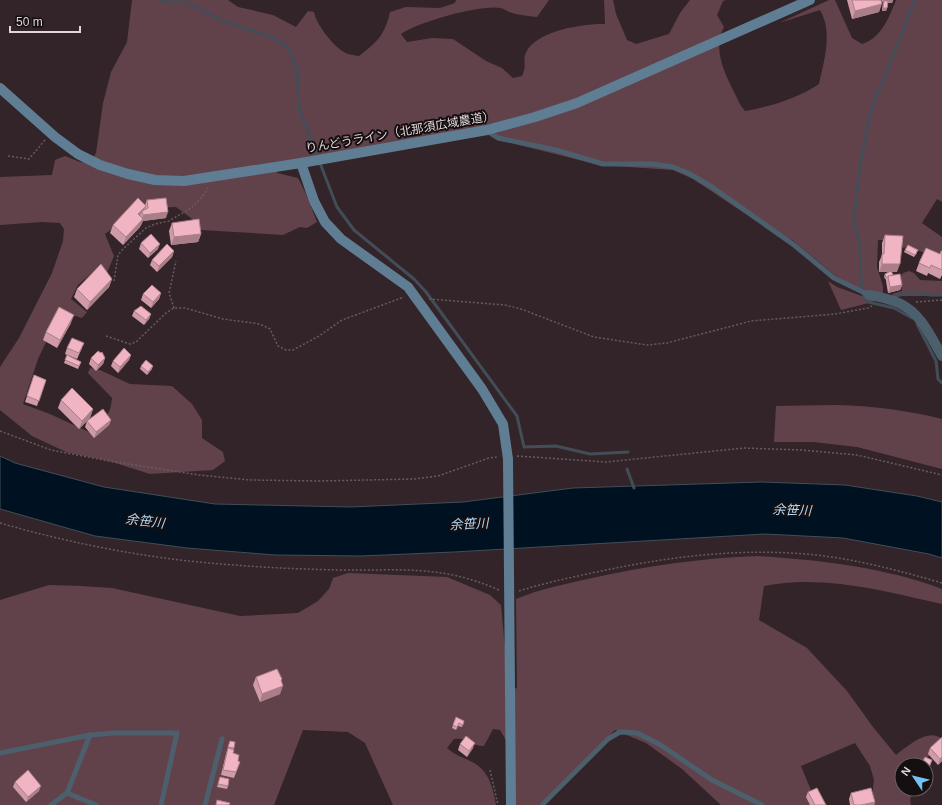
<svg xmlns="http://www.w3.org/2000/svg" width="942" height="805" viewBox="0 0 942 805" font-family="Arial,'Noto Sans JP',sans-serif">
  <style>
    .green { fill: #62424a }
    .water { fill: #001221; stroke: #434d58 }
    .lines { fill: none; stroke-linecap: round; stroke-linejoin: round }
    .stream { stroke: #434d58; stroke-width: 3 }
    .path { stroke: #685c5f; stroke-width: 1.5; stroke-dasharray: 2 2; stroke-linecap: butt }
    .lane { stroke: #4c5f6d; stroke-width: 5 }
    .street { stroke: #4c5f6d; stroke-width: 10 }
    .secondary { stroke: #5f7e94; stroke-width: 10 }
    .wall { fill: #cf9ba8 }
    .shaded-wall { fill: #a97e88 }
    .building { fill: #f1b4c3; stroke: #a97e88 }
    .labels { text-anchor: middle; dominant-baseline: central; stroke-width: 4; stroke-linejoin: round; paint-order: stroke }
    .street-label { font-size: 12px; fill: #dfd6d8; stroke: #160f11 }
    .water-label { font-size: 13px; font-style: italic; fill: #b0daf9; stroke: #160f11 }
  </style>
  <rect width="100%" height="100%" fill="#322428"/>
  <g class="green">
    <path d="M132 0H228L238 7 273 15 296 27 308 11 314 12C316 24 333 46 344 52 348 55 355 55 359 56 377 42 385 35 390 12L406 7 440 8 455 3 456 0H549L537 17C528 16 518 15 509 12 507 11 504 9 501 8 481 4 418 22 401 34L407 42 432 38 453 39 486 61 502 68 513 78 522 76C527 66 523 62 525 55 532 31 585 23 605 24L604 0H613L616 14 627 40 636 44 669 34 680 13 690 0H726L723 1 717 15 724 27C710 53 730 82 741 106L745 111C772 106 796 99 819 84 824 61 833 32 820 10L779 23 829 0H835L852 38 862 44C881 38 889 18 896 0H942V202L937 199 922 223 942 237V257L919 251 908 246 904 248 902 247 901 240H878L877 267 883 286V294L859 290 836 276 792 240 774 233 693 179 673 170 599 165 495 139 479 129 275 163 277 173 298 178 306 194 317 222 307 228 300 227 283 235 201 230 191 218 176 207 151 208 131 215 105 234 114 256 107 273 98 267 78 285 71 299 87 312 82 318 69 314 57 319 38 359 23 404 50 414 89 432C103 423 111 415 112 398L88 373 90 368 100 370 130 384 172 386 192 404 202 420V438L223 452 225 461 213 470 150 474 109 461 66 452 32 436 0 410V367L19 338 52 273 63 241 64 229 60 223 42 222 0 225V177L52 175 55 160 65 156 80 162 90 163 96 153 103 103 111 72 127 42Z"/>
    <path d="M909 271 914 273 920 280 942 281V296H894L892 294 902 291 900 277 903 273Z"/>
    <path d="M828 281 837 287 873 300V302L841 310Z"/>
    <path d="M836 405C872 406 907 410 942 419V469L857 447 813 442H774L776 406Z"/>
    <path d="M758 556C819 560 884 567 942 589V604C885 591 822 574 764 586L759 620 807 648 847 691 873 727 896 755C907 747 928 727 942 739V743L925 760V765H902V789H915L910 799 911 805H871L874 780 870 766 855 743 801 766 817 805H721L682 769 646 743 615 730 539 805H514L513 752 500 730 493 729 484 746C471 746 467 737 454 739L447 748C458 757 461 756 472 762 489 770 493 788 496 805H393L365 743 348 732 303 730 274 805H0V600L49 585 81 586 112 588 240 616 298 613 318 601 329 589 333 578 348 573 447 577 490 595 501 605 506 660V691L517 688 516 599C540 589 565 584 592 578 646 566 702 558 758 556Z"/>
  </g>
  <path class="water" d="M0 456 15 463 104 487 215 504 351 507 463 502 573 488 761 482 845 485 917 496 942 502V558L929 554 843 538 765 534 454 552 361 556 275 555 187 548 95 536 0 509Z"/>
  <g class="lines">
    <g class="stream">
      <path d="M161 0 169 3 185 2 223 21 274 38 288 47 297 69 299 109 337 207 354 230 414 279 426 292 517 416 524 447 556 446 590 454 628 452"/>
      <path d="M891 297 913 292 930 295H942"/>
      <path d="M912 318 894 308 868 302 864 298 861 281 860 245 854 221 859 172 870 113 915 0"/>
      <path d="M917 324 936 361 938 379 942 383"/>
      <path d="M627 469 634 488"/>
    </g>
    <g class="path">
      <path d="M8 156 29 159 45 140"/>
      <path d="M114 281 118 255 123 249 146 228 155 224 169 221 191 208 203 196 208 188"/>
      <path d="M429 299 505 305 521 309 594 337 647 345 667 343 751 321 835 314 868 308 872 306"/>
      <path d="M916 302 942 300"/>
      <path d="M174 308 169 293 176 261"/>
      <path d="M106 336 130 344 136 342 166 313 174 308H185L223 319 260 324 270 329 278 346 286 350H293L319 336 342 320 404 297"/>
      <path d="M0 431 51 450 109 461 199 475 250 480 320 481 414 479 438 476 489 458 498 457"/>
      <path d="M517 456 606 462 744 448 801 450 857 455 942 475"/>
      <path d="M0 523C77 545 155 560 235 565 269 568 304 569 338 570 400 571 440 564 499 590"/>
      <path d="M519 591C541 584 564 579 587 574 660 558 730 548 806 554 852 558 897 570 942 583"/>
      <path d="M490 770 498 805"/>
    </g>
    <g class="lane">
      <path d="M487 131 498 138 556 150 603 164H652L673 167 688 173 712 187 794 245 834 278 869 295"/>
      <path d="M0 753 90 735 115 733H177L161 805"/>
      <path d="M67 793 96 805"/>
      <path d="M51 805 67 793 90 735"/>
      <path d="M205 805 222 739"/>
      <path d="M542 805 608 739 620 732 637 733 659 744 712 780 762 805"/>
    </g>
    <path class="street" d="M869 295C879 297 890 299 899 303 921 313 931 337 942 356"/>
    <g class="secondary">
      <path d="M0 88 55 137 78 154 100 165 128 174 155 180 184 181 301 163 487 130 535 117 577 103 810 0"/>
      <path d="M301 163 314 201 325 222 341 239 408 287 482 389 503 424 508 459 511 805"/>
    </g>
  </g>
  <g class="wall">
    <path d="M847 0H881L879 12 852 19Z"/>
    <path d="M882 0H893L892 3H888L887 8 886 11H882L883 2H882Z"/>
    <path d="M147 200 166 218 143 221 140 227 123 245 110 233 113 225 145 205Z"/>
    <path d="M172 223 201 234 198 242 171 245 169 231Z"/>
    <path d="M885 235 897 272H892L893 275 902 285 900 290 888 293 886 281V280L884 277 885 274 890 272H879V262L882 255V243Z"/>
    <path d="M141 243 158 249 148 258 139 249Z"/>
    <path d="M905 250 917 253 914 257 904 252Z"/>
    <path d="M174 251 172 257 157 272 150 265 152 260Z"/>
    <path d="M942 251V275L940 279 928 273 927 276 916 271 919 263 940 254Z"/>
    <path d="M112 279 109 287 87 310 74 297 77 289Z"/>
    <path d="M161 293 159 299 151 308 141 300 143 294Z"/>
    <path d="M134 311 151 314 149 319 144 325 132 316Z"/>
    <path d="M71 323 57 348 43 340 46 332Z"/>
    <path d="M67 348H82L77 359 65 354Z"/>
    <path d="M67 355 81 362 78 369 64 363Z"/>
    <path d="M131 355 129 360 118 373 111 366 113 361Z"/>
    <path d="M91 358H105L103 364 96 371 89 364Z"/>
    <path d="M141 366 152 369 147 375 140 369Z"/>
    <path d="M34 375 46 380 37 406 25 402Z"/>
    <path d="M61 400 93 409 90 418 79 429 58 408Z"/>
    <path d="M111 420 109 425 94 438 85 427 87 421Z"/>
    <path d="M256 677 282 682 280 694 260 702 253 685Z"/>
    <path d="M456 717 464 721 462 727 458 726 456 730 452 728Z"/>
    <path d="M230 741 235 742 233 753 238 761 240 762 234 778 221 775 226 754Z"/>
    <path d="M460 744 473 748 467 757 458 750Z"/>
    <path d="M930 748 942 761 938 765 928 754Z"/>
    <path d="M220 777 228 786 227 789 217 787Z"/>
    <path d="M15 782 39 791 26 802 13 787Z"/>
    <path d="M808 792 826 805H810L806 797Z"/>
    <path d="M851 793 875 802 874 805H850L849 799Z"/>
  </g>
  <g class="shaded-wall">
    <path d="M883 0H893L892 3 882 2Z"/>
    <path d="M882 4 879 12 852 19 855 11Z"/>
    <path d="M883 8H887L886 11H882Z"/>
    <path d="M146 206 142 214V211L140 217 138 214Z"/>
    <path d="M168 212 166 218 143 221 140 227 123 245 126 237 141 221 143 215Z"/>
    <path d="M201 234 198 242 171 245 174 237Z"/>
    <path d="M160 244 158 249 148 258 150 253Z"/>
    <path d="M174 251 172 257 157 272 159 266Z"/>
    <path d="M882 264H900L897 272H879Z"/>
    <path d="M112 279 109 287 87 310 90 302Z"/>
    <path d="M902 285 900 290 888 293 890 287Z"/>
    <path d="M161 293 159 299 151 308 153 302Z"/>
    <path d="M151 314 149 319 144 325 146 320Z"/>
    <path d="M74 315 71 323 57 348 60 340Z"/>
    <path d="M131 355 129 360 118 373 120 367Z"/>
    <path d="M105 358 103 364 96 371 98 365Z"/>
    <path d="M153 366 152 369 147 375 148 372Z"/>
    <path d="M93 409 90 418 79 429 82 421Z"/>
    <path d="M111 420 109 425 94 438 96 432Z"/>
    <path d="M282 679 280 687 283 686 280 694 260 702 262 694Z"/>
    <path d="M475 743 473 748 467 757 469 751Z"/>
    <path d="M942 757V761L938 765 940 759Z"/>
    <path d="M41 786 39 791 26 802 28 797Z"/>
    <path d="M875 802 874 805H861Z"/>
  </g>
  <g class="building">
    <path d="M852 0H881L882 4 855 11Z"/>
    <path d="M884 1H888L887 8H883Z"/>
    <path d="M138 198 146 206 138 214 143 219 126 237 113 225Z"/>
    <path d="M166 198 168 212 143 215 142 211 148 208 147 200Z"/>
    <path d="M199 219 201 234 174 237 172 223Z"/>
    <path d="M151 234 160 244 150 253 141 243Z"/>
    <path d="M885 235 903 236 900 264H882V254H884Z"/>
    <path d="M167 244 174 251 159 266 152 260Z"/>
    <path d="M908 245 918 250 915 255 905 250Z"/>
    <path d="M926 248 940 254 941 251H942V270L931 265 930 268 919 263Z"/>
    <path d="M101 264 112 279 90 302 77 289Z"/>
    <path d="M891 271 893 275 888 276 886 278 885 274Z"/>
    <path d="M900 274 902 285 890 287 888 276Z"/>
    <path d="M152 285 161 293 153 302 143 294Z"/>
    <path d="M141 306 151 314 146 320 134 311Z"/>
    <path d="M59 307 74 315 60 340 46 332Z"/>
    <path d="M72 338 84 343 79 353 67 348Z"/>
    <path d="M124 348 131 355 120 367 113 361Z"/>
    <path d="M98 351 101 353 102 352 105 358 98 365 91 358Z"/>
    <path d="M67 355 81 362 79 366 65 360Z"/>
    <path d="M146 360 153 366 148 372 141 366Z"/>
    <path d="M34 375 46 380 39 401 27 396Z"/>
    <path d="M72 388 93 409 82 421 61 400Z"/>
    <path d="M103 409 111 420 96 432 87 421Z"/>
    <path d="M277 669 282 679 281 680 283 686 262 694 256 677Z"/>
    <path d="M456 717 464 721 463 725 459 723 457 727 453 725Z"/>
    <path d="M466 736 475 743 469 751 460 744Z"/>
    <path d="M942 737V757L940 759 930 748Z"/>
    <path d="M230 741 235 742 234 748 228 747Z"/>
    <path d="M228 748 234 750 233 753 239 755 238 761 240 762 236 772 223 770Z"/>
    <path d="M925 757 932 760 926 775V765H921Z"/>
    <path d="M28 770 41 786 28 797 15 782Z"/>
    <path d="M220 777 229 779 228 786 218 784Z"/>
    <path d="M817 788 826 805H815L808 792Z"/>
    <path d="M871 788 875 802 861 805H854L851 793Z"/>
    <path d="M217 800 230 803 229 805H216Z"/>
  </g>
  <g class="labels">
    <g class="street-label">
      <text transform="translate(400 132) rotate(-10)">りんどうライン（北那須広域農道）</text>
    </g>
    <g class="water-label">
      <text transform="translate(792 510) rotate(2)">余笹川</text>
      <text transform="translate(145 521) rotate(7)">余笹川</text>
      <text transform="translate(469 524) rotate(-3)">余笹川</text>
    </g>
  </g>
  <g transform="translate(914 777) rotate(305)"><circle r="19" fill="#160f11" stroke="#665f61"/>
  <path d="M0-3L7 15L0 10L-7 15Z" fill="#73c1f5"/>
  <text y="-6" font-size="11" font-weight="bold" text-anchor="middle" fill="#dfd6d8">N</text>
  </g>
  <path d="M10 26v6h70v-6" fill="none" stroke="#dfd6d8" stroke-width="2"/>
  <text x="16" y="26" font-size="12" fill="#dfd6d8" stroke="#160f11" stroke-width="3" paint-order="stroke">50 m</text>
</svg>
